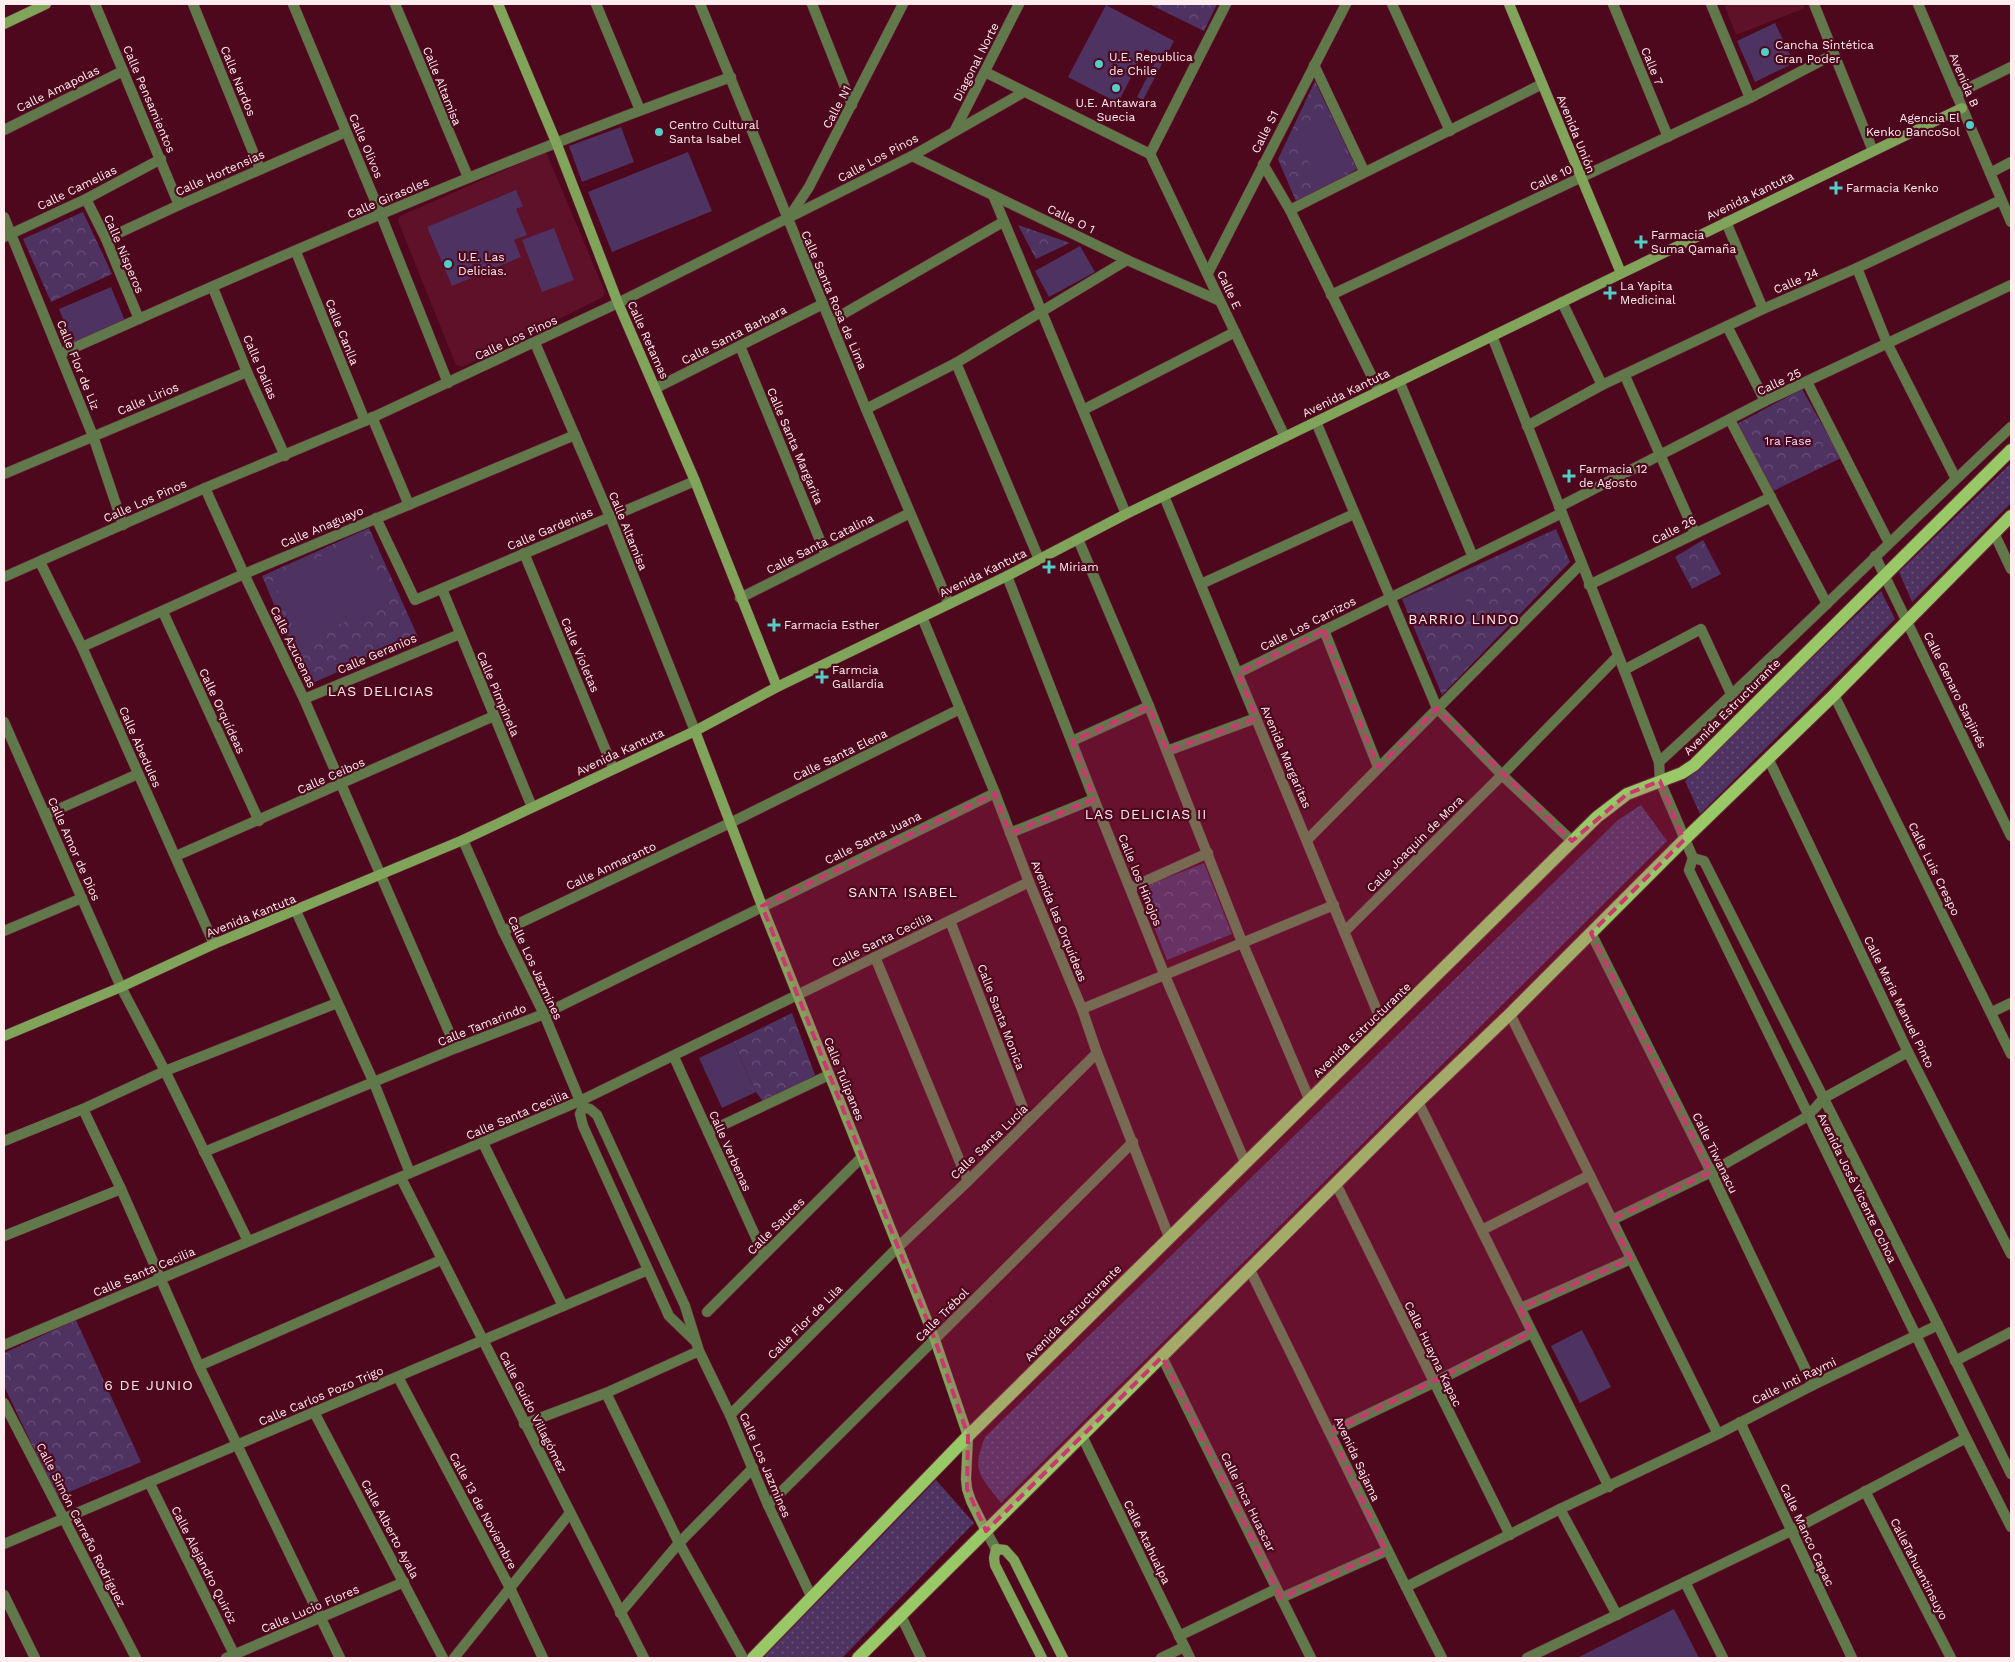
<svg xmlns="http://www.w3.org/2000/svg" width="2015" height="1662" viewBox="0 0 2015 1662" font-family="'Work Sans',sans-serif">
  <style>
    .built { fill: #5e1128 }
    .grass { fill: url(#grass-dots) }
    .park { fill: url(#park-crowns) }
    .pitch { fill: #4e3261 }
    .lines { fill: none; stroke-linecap: round; stroke-linejoin: round }
    .street-casing { stroke: #6a2d3f; stroke-width: 11 }
    .secondary-casing { stroke: #6a2d3f; stroke-width: 11 }
    .primary-casing { stroke: #6a2d3f; stroke-width: 14 }
    .street { stroke: #61784a; stroke-width: 10 }
    .secondary { stroke: #80a55a; stroke-width: 10 }
    .primary { stroke: #99c866; stroke-width: 12 }
    .marked { fill: #cb3871; fill-opacity: 0.2; stroke: #cb3871; stroke-width: 4; stroke-dasharray: 10 6; stroke-linejoin: round }
    .poi-dot { fill: #54cdc7; stroke: #4e081d; stroke-width: 2 }
    .labels { text-anchor: middle; dominant-baseline: central; stroke-width: 4.5; stroke-linejoin: round; paint-order: stroke }
    .poi-label { font-size: 12px; fill: #ffedef; stroke: #4e081d; text-anchor: start }
    .street-label { font-size: 12px; fill: #ffedef; stroke: #4e081d }
    .park-label { font-size: 12px; fill: #edd9fd; stroke: #4e081d }
    .neighbourhood-label { font-size: 14px; letter-spacing: 1px; fill: #ffedef; stroke: #4e081d }
  </style>
  <defs>
    <pattern id="grass-dots" width="8" height="8" patternUnits="userSpaceOnUse" patternTransform="scale(1.25)"><rect width="8" height="8" fill="#4e3261"/><path d="M2 2h.1M6 6h.1" fill="none" stroke="#695078" stroke-width="1.8" stroke-linecap="round"/></pattern>
    <pattern id="park-crowns" width="20" height="18" patternUnits="userSpaceOnUse" patternTransform="scale(1.25)"><rect width="20" height="18" fill="#4e3261"/><path d="M2 6a3 3 0 1 1 6 0M12 15a3 3 0 1 1 6 0" fill="none" stroke="#695078"/></pattern>
  </defs>
  <rect width="100%" height="100%" fill="#4e081d"/>
  <g class="built">
    <path d="M1724 4H1803L1805 8 1736 35Z"/>
    <path d="M546 152 605 292 603 297 462 367 456 365 398 221 400 216Z"/>
  </g>
  <g class="grass">
    <path d="M2011 463V503L1912 602 1899 572Z"/>
    <path d="M1881 591 1895 619 1700 814 1685 781Z"/>
    <path d="M1641 805 1667 841 1001 1503C980 1475 971 1472 985 1437L1618 820Z"/>
    <path d="M936 1480 974 1523 842 1658H763Z"/>
  </g>
  <g class="park">
    <path d="M1149 4H1217L1204 31Z"/>
    <path d="M1315 81 1357 169 1298 206 1278 159Z"/>
    <path d="M83 212 112 274 51 302 23 239Z"/>
    <path d="M1018 225 1070 243 1036 259Z"/>
    <path d="M1802 389 1841 458 1771 492 1737 424Z"/>
    <path d="M369 528 418 637 308 685 262 576Z"/>
    <path d="M1556 529 1570 562 1442 695 1402 599Z"/>
    <path d="M1703 540 1721 574 1692 589 1675 557Z"/>
    <path d="M1204 863 1232 934 1167 960 1139 889Z"/>
    <path d="M792 1013 815 1075 765 1104 756 1092 733 1042Z"/>
    <path d="M76 1320 141 1462 57 1497 4 1386V1353Z"/>
  </g>
  <g class="pitch">
    <path d="M1106 5 1174 41 1143 100 1137 97 1158 56 1145 49 1118 103 1068 77Z"/>
    <path d="M1775 23 1794 63 1755 82 1737 41Z"/>
    <path d="M1329 116 1352 167 1321 190 1295 132Z"/>
    <path d="M621 127 634 162 582 182 569 146Z"/>
    <path d="M688 152 712 211 612 252 588 192Z"/>
    <path d="M516 190 523 206 516 209 527 235 514 240 521 257 452 286 427 227Z"/>
    <path d="M554 228 574 280 542 292 522 240Z"/>
    <path d="M1080 246 1095 272 1049 297 1035 271Z"/>
    <path d="M111 287 125 321 73 343 59 309Z"/>
    <path d="M363 539 391 601 300 643 272 577Z"/>
    <path d="M1455 578 1470 610 1421 634 1406 602Z"/>
    <path d="M733 1042 756 1092 722 1108 699 1058Z"/>
    <path d="M1582 1330 1611 1387 1580 1403 1551 1346Z"/>
    <path d="M1674 1609 1699 1658H1577Z"/>
  </g>
  <g class="lines">
    <g class="street-casing">
      <g id="street">
        <path d="M95 4 179 205"/>
        <path d="M193 4 260 169"/>
        <path d="M293 4 381 215 448 383"/>
        <path d="M395 4 468 177"/>
        <path d="M596 4 640 110"/>
        <path d="M700 4 866 409 949 604"/>
        <path d="M812 4 852 105"/>
        <path d="M1392 4 1450 131"/>
        <path d="M1613 4 1668 137"/>
        <path d="M1711 4 1750 98"/>
        <path d="M1814 4 1873 151"/>
        <path d="M1918 4 2011 222"/>
        <path d="M1314 65 1364 171"/>
        <path d="M985 72 1150 154"/>
        <path d="M1956 94 2011 67"/>
        <path d="M4 130 123 71"/>
        <path d="M955 130 1019 4"/>
        <path d="M1150 154 1285 437"/>
        <path d="M1150 154 1226 4"/>
        <path d="M912 156 1127 260 1220 301"/>
        <path d="M1263 164 1290 210 1379 391"/>
        <path d="M1990 173 2011 162"/>
        <path d="M993 195 1126 514"/>
        <path d="M86 199 106 239 139 319"/>
        <path d="M1290 210C1374 167 1458 127 1542 84"/>
        <path d="M4 217 93 436 123 525"/>
        <path d="M788 219 809 187 903 4"/>
        <path d="M1726 222 1763 309"/>
        <path d="M4 237 86 199 161 159"/>
        <path d="M106 239 179 205 346 132"/>
        <path d="M296 252 365 421"/>
        <path d="M1857 268 1887 343 1956 479"/>
        <path d="M1208 273 1346 4"/>
        <path d="M213 288 247 372 285 456"/>
        <path d="M1331 295 1750 98 1834 54"/>
        <path d="M831 321 1003 222"/>
        <path d="M1727 326 1765 401"/>
        <path d="M1492 336 1624 670 1659 762 1660 781 1693 858 1704 861 1938 1325 2011 1474"/>
        <path d="M535 343 610 517 695 731"/>
        <path d="M740 346 826 555"/>
        <path d="M60 354C281 255 503 159 731 77"/>
        <path d="M956 363 1039 559"/>
        <path d="M1625 376 1695 533"/>
        <path d="M1399 381 1473 557"/>
        <path d="M1807 382 1889 543"/>
        <path d="M1602 385 1763 309 1857 268 2001 200"/>
        <path d="M656 388 823 304"/>
        <path d="M866 409 956 363 1127 260"/>
        <path d="M1083 410 1235 332"/>
        <path d="M372 417 409 505"/>
        <path d="M1730 420 1827 604"/>
        <path d="M1316 422 1437 708 1502 775 1572 841"/>
        <path d="M1527 426 1602 385 1562 302"/>
        <path d="M4 474 247 372"/>
        <path d="M205 488 244 574 304 699 456 1048"/>
        <path d="M1164 496 1384 1028"/>
        <path d="M1559 507 1765 401 2011 285"/>
        <path d="M376 518 415 600 695 481"/>
        <path d="M1994 533 2011 569"/>
        <path d="M1078 539 1149 706 1242 942 1310 1101"/>
        <path d="M524 553 613 768"/>
        <path d="M1875 556 2011 836"/>
        <path d="M40 562 82 647 214 944"/>
        <path d="M1007 576 1094 799 1165 976 1245 1162"/>
        <path d="M4 577 205 488 365 421 618 303 912 156 1024 92"/>
        <path d="M1201 584 1354 514"/>
        <path d="M1589 585 1771 497"/>
        <path d="M442 589 532 807"/>
        <path d="M740 598 910 513"/>
        <path d="M163 612 259 821"/>
        <path d="M922 617 995 793 1029 882 1082 1009 1097 1053 1169 1237"/>
        <path d="M1324 630 1378 767"/>
        <path d="M82 647 244 574 575 435"/>
        <path d="M1624 670 1701 629 1732 696"/>
        <path d="M1238 673 1562 513"/>
        <path d="M1834 695 2011 1054"/>
        <path d="M304 699 460 634"/>
        <path d="M4 722 121 987 165 1071 248 1241"/>
        <path d="M1072 741 1149 706"/>
        <path d="M1167 751 1256 718"/>
        <path d="M1768 758 1908 1052 2011 1254"/>
        <path d="M1659 762C1779 653 1893 538 2011 427"/>
        <path d="M45 815 138 774"/>
        <path d="M1010 833 1094 799"/>
        <path d="M463 840 503 931 544 1014 580 1101 583 1107 590 1109 597 1115 685 1306 699 1351 730 1415 768 1505 812 1598"/>
        <path d="M1307 840 1581 564"/>
        <path d="M176 856 494 716"/>
        <path d="M1693 858 1689 870 1966 1438 2011 1527"/>
        <path d="M1130 888 1208 853"/>
        <path d="M296 911 374 1083 410 1173"/>
        <path d="M950 921 1028 1121"/>
        <path d="M4 931 82 898"/>
        <path d="M503 931 730 823 960 709"/>
        <path d="M1345 931 1502 775 1618 656"/>
        <path d="M1591 933 1711 1172 1813 1385"/>
        <path d="M875 957 968 1181"/>
        <path d="M1082 1009 1334 905"/>
        <path d="M1992 1012 2011 1003"/>
        <path d="M1510 1014 1718 1434"/>
        <path d="M674 1057 764 1255"/>
        <path d="M1418 1102 1609 1487"/>
        <path d="M583 1107 580 1114 583 1126 669 1316 696 1342"/>
        <path d="M83 1109 121 1189 199 1366 340 1658"/>
        <path d="M708 1132 829 1075"/>
        <path d="M4 1141 83 1109 165 1071 337 1003"/>
        <path d="M483 1143 563 1306"/>
        <path d="M204 1152 456 1048 544 1014 995 793"/>
        <path d="M401 1178 644 1658"/>
        <path d="M1336 1184 1510 1535"/>
        <path d="M1612 1220 1711 1172 1808 1116 1824 1098 1908 1052"/>
        <path d="M1482 1230 1590 1175"/>
        <path d="M4 1236 121 1189"/>
        <path d="M1250 1270C1314 1399 1376 1530 1442 1658"/>
        <path d="M1521 1308 1631 1259"/>
        <path d="M707 1312 862 1157"/>
        <path d="M4 1345 580 1101 1029 882"/>
        <path d="M1162 1357 1311 1658"/>
        <path d="M1955 1361 2011 1332"/>
        <path d="M199 1366 441 1260"/>
        <path d="M398 1377 510 1588 543 1658"/>
        <path d="M606 1393 679 1543 743 1658"/>
        <path d="M4 1403 136 1658"/>
        <path d="M314 1412 443 1658"/>
        <path d="M730 1415 897 1248 968 1181 1097 1053"/>
        <path d="M1740 1422 1852 1658"/>
        <path d="M524 1424 606 1393 699 1351"/>
        <path d="M1331 1432 1433 1383 1531 1333"/>
        <path d="M1082 1436 1190 1658"/>
        <path d="M149 1482 236 1658"/>
        <path d="M1865 1491 1951 1658"/>
        <path d="M768 1505 1133 1142"/>
        <path d="M1560 1509 1617 1615"/>
        <path d="M986 1531 996 1549"/>
        <path d="M4 1544 648 1270"/>
        <path d="M1685 1582 1723 1658"/>
        <path d="M1406 1587 1560 1509 1718 1434 1813 1385 1938 1325"/>
        <path d="M4 1595 35 1658"/>
        <path d="M1281 1598 1386 1551"/>
        <path d="M620 1613 679 1543 753 1468"/>
        <path d="M901 1616 921 1658"/>
        <path d="M1179 1636 1276 1589"/>
        <path d="M226 1658 404 1582"/>
        <path d="M454 1658 570 1513"/>
        <path d="M1161 1658 1184 1647"/>
        <path d="M1527 1658 1791 1531 1966 1438"/>
      </g>
    </g>
    <g class="secondary-casing">
      <g id="secondary">
        <path d="M498 4 556 142 618 303 695 481 777 687"/>
        <path d="M1509 4 1621 273"/>
        <path d="M4 24 46 4"/>
        <path d="M695 731 762 906 935 1340 968 1436 966 1479 967 1489 971 1501 986 1531"/>
        <path d="M4 1036 121 987 214 944 463 840 695 731 777 687 1007 576 1126 514 1962 108"/>
        <path d="M1042 1658 995 1565 994 1558 996 1549 1005 1550 1014 1560 1063 1658"/>
      </g>
    </g>
    <g class="primary-casing">
      <g id="primary">
        <path d="M753 1658 968 1436 1597 817 1627 794 1682 773 1694 765 2011 450"/>
        <path d="M858 1658 1418 1102 1510 1014 1684 840 1834 695 2011 516"/>
      </g>
    </g>
    <use href="#street" class="street"/>
    <use href="#secondary" class="secondary"/>
    <use href="#primary" class="primary"/>
  </g>
  <path class="marked" d="M1324 630 1378 767 1437 708 1572 841 1627 794 1660 781 1684 840 1591 933 1711 1172 1612 1220 1631 1259 1521 1308 1531 1333 1331 1432 1386 1551 1281 1598 1162 1357 986 1531 967 1489 968 1436 935 1340 762 906 995 793 1010 833 1094 799 1072 741 1149 706 1167 751 1256 718 1238 673Z"/>
  <g class="poi-dot">
    <circle cx="1765" cy="52" r="5"/>
    <circle cx="1099" cy="64" r="5"/>
    <circle cx="1116" cy="88" r="5"/>
    <circle cx="1970" cy="125" r="5"/>
    <circle cx="659" cy="132" r="5"/>
    <path d="M1833.5 180.5h5v5h5v5h-5v5h-5v-5h-5v-5h5z"/>
    <path d="M1638.5 234.5h5v5h5v5h-5v5h-5v-5h-5v-5h5z"/>
    <circle cx="448" cy="264" r="5"/>
    <path d="M1607.5 285.5h5v5h5v5h-5v5h-5v-5h-5v-5h5z"/>
    <path d="M1566.5 468.5h5v5h5v5h-5v5h-5v-5h-5v-5h5z"/>
    <path d="M1046.5 559.5h5v5h5v5h-5v5h-5v-5h-5v-5h5z"/>
    <path d="M771.5 617.5h5v5h5v5h-5v5h-5v-5h-5v-5h5z"/>
    <path d="M819.5 669.5h5v5h5v5h-5v5h-5v-5h-5v-5h5z"/>
  </g>
  <g class="labels">
    <g class="poi-label">
      <text x="1775" y="45">Cancha Sintética<tspan x="1775" dy="14">Gran Poder</tspan></text>
      <text x="1109" y="57">U.E. Republica<tspan x="1109" dy="14">de Chile</tspan></text>
      <text x="1116" y="103" text-anchor="middle">U.E. Antawara<tspan x="1116" dy="14">Suecia</tspan></text>
      <text x="1960" y="118" text-anchor="end">Agencia El<tspan x="1960" dy="14">Kenko BancoSol</tspan></text>
      <text x="669" y="125">Centro Cultural<tspan x="669" dy="14">Santa Isabel</tspan></text>
      <text x="1846" y="188">Farmacia Kenko</text>
      <text x="1651" y="235">Farmacia<tspan x="1651" dy="14">Suma Qamaña</tspan></text>
      <text x="458" y="257">U.E. Las<tspan x="458" dy="14">Delicias.</tspan></text>
      <text x="1620" y="286">La Yapita<tspan x="1620" dy="14">Medicinal</tspan></text>
      <text x="1579" y="469">Farmacia 12<tspan x="1579" dy="14">de Agosto</tspan></text>
      <text x="1059" y="567">Miriam</text>
      <text x="784" y="625">Farmacia Esther</text>
      <text x="832" y="670">Farmcia<tspan x="832" dy="14">Gallardia</tspan></text>
    </g>
    <g class="street-label">
      <text transform="translate(976 62) rotate(-63)">Diagonal Norte</text>
      <text transform="translate(1652 66) rotate(68)">Calle 7</text>
      <text transform="translate(1964 80) rotate(67)">Avenida B</text>
      <text transform="translate(238 81) rotate(68)">Calle Nardos</text>
      <text transform="translate(442 86) rotate(68)">Calle Altamisa</text>
      <text transform="translate(58 89) rotate(-26)">Calle Amapolas</text>
      <text transform="translate(149 99) rotate(67)">Calle Pensamientos</text>
      <text transform="translate(837 107) rotate(-62)">Calle N1</text>
      <text transform="translate(1265 132) rotate(-63)">Calle S1</text>
      <text transform="translate(1576 134) rotate(68)">Avenida Unión</text>
      <text transform="translate(366 146) rotate(67)">Calle Olivos</text>
      <text transform="translate(878 158) rotate(-28)">Calle Los Pinos</text>
      <text transform="translate(220 173) rotate(-24)">Calle Hortensias</text>
      <text transform="translate(1551 178) rotate(-25)">Calle 10</text>
      <text transform="translate(77 188) rotate(-26)">Calle Camelias</text>
      <text transform="translate(1750 196) rotate(-26)">Avenida Kantuta</text>
      <text transform="translate(388 198) rotate(-23)">Calle Girasoles</text>
      <text transform="translate(1071 219) rotate(26)">Calle O 1</text>
      <text transform="translate(124 254) rotate(67)">Calle Nísperos</text>
      <text transform="translate(1796 281) rotate(-23)">Calle 24</text>
      <text transform="translate(1229 290) rotate(65)">Calle E</text>
      <text transform="translate(834 300) rotate(67)">Calle Santa Rosa de Lima</text>
      <text transform="translate(342 332) rotate(68)">Calle Canlla</text>
      <text transform="translate(734 335) rotate(-27)">Calle Santa Barbara</text>
      <text transform="translate(516 338) rotate(-25)">Calle Los Pinos</text>
      <text transform="translate(648 340) rotate(66)">Calle Retamas</text>
      <text transform="translate(78 365) rotate(68)">Calle Flor de Liz</text>
      <text transform="translate(260 367) rotate(67)">Calle Dalias</text>
      <text transform="translate(1779 382) rotate(-25)">Calle 25</text>
      <text transform="translate(1346 393) rotate(-26)">Avenida Kantuta</text>
      <text transform="translate(148 399) rotate(-23)">Calle Lirios</text>
      <text transform="translate(795 446) rotate(67)">Calle Santa Margarita</text>
      <text transform="translate(145 501) rotate(-24)">Calle Los Pinos</text>
      <text transform="translate(322 527) rotate(-23)">Calle Anaguayo</text>
      <text transform="translate(550 529) rotate(-23)">Calle Gardenias</text>
      <text transform="translate(1674 530) rotate(-27)">Calle 26</text>
      <text transform="translate(628 531) rotate(68)">Calle Altamisa</text>
      <text transform="translate(820 544) rotate(-27)">Calle Santa Catalina</text>
      <text transform="translate(983 573) rotate(-26)">Avenida Kantuta</text>
      <text transform="translate(1308 624) rotate(-27)">Calle Los Carrizos</text>
      <text transform="translate(293 647) rotate(64)">Calle Azucenas</text>
      <text transform="translate(377 654) rotate(-23)">Calle Geranios</text>
      <text transform="translate(580 655) rotate(67)">Calle Violetas</text>
      <text transform="translate(1955 690) rotate(64)">Calle Genaro Sanjinés</text>
      <text transform="translate(498 694) rotate(67)">Calle Pimpinela</text>
      <text transform="translate(1732 707) rotate(-45)">Avenida Estructurante</text>
      <text transform="translate(222 711) rotate(65)">Calle Orquídeas</text>
      <text transform="translate(140 747) rotate(66)">Calle Abedules</text>
      <text transform="translate(620 752) rotate(-25)">Avenida Kantuta</text>
      <text transform="translate(840 755) rotate(-26)">Calle Santa Elena</text>
      <text transform="translate(1286 757) rotate(67)">Avenida Margaritas</text>
      <text transform="translate(331 776) rotate(-24)">Calle Ceibos</text>
      <text transform="translate(873 838) rotate(-26)">Calle Santa Juana</text>
      <text transform="translate(1415 844) rotate(-45)">Calle Joaquin de Mora</text>
      <text transform="translate(74 849) rotate(66)">Calle Amor de Dios</text>
      <text transform="translate(611 866) rotate(-25)">Calle Anmaranto</text>
      <text transform="translate(1934 869) rotate(64)">Calle Luis Crespo</text>
      <text transform="translate(1140 880) rotate(68)">Calle los Hinojos</text>
      <text transform="translate(251 916) rotate(-22)">Avenida Kantuta</text>
      <text transform="translate(1059 921) rotate(68)">Avenida las Orquídeas</text>
      <text transform="translate(882 940) rotate(-26)">Calle Santa Cecilia</text>
      <text transform="translate(535 968) rotate(65)">Calle Los Jazmines</text>
      <text transform="translate(1899 1002) rotate(64)">Calle Maria Manuel Pinto</text>
      <text transform="translate(1001 1017) rotate(69)">Calle Santa Monica</text>
      <text transform="translate(482 1025) rotate(-22)">Calle Tamarindo</text>
      <text transform="translate(1362 1030) rotate(-44)">Avenida Estructurante</text>
      <text transform="translate(844 1079) rotate(68)">Calle Tulipanes</text>
      <text transform="translate(517 1115) rotate(-23)">Calle Santa Cecilia</text>
      <text transform="translate(989 1142) rotate(-44)">Calle Santa Lucía</text>
      <text transform="translate(730 1151) rotate(66)">Calle Verbenas</text>
      <text transform="translate(1715 1153) rotate(64)">Calle Tiwanacu</text>
      <text transform="translate(1857 1188) rotate(64)">Avenida José Vicente Ochoa</text>
      <text transform="translate(776 1226) rotate(-45)">Calle Sauces</text>
      <text transform="translate(144 1272) rotate(-23)">Calle Santa Cecilia</text>
      <text transform="translate(1073 1313) rotate(-45)">Avenida Estructurante</text>
      <text transform="translate(942 1315) rotate(-45)">Calle Trébol</text>
      <text transform="translate(805 1322) rotate(-45)">Calle Flor de Lila</text>
      <text transform="translate(1433 1354) rotate(64)">Calle Huayna Kapac</text>
      <text transform="translate(1794 1381) rotate(-26)">Calle Inti Raymi</text>
      <text transform="translate(321 1396) rotate(-23)">Calle Carlos Pozo Trigo</text>
      <text transform="translate(533 1412) rotate(63)">Calle Guido Villagómez</text>
      <text transform="translate(1357 1459) rotate(65)">Avenida Sajama</text>
      <text transform="translate(765 1465) rotate(67)">Calle Los Jazmines</text>
      <text transform="translate(1248 1502) rotate(64)">Calle Inca Huascar</text>
      <text transform="translate(483 1511) rotate(62)">Calle 13 de Noviembre</text>
      <text transform="translate(81 1525) rotate(63)">Calle Simón Carreño Rodríguez</text>
      <text transform="translate(390 1529) rotate(62)">Calle Alberto Ayala</text>
      <text transform="translate(1807 1535) rotate(65)">Calle Manco Capac</text>
      <text transform="translate(1147 1542) rotate(64)">Calle Atahualpa</text>
      <text transform="translate(204 1565) rotate(63)">Calle Alejandro Quiróz</text>
      <text transform="translate(1919 1569) rotate(63)">CalleTahuantinsuyo</text>
      <text transform="translate(310 1609) rotate(-23)">Calle Lucio Flores</text>
    </g>
    <g class="park-label">
      <text x="1788" y="441">1ra Fase</text>
    </g>
    <g class="neighbourhood-label">
      <text x="1464" y="619">BARRIO LINDO</text>
      <text x="381" y="691">LAS DELICIAS</text>
      <text x="1146" y="814">LAS DELICIAS II</text>
      <text x="903" y="892">SANTA ISABEL</text>
      <text x="149" y="1385">6 DE JUNIO</text>
    </g>
  </g>
  <rect width="2015" height="1662" fill="none" stroke="#ffedef" stroke-width="10"/>
</svg>
